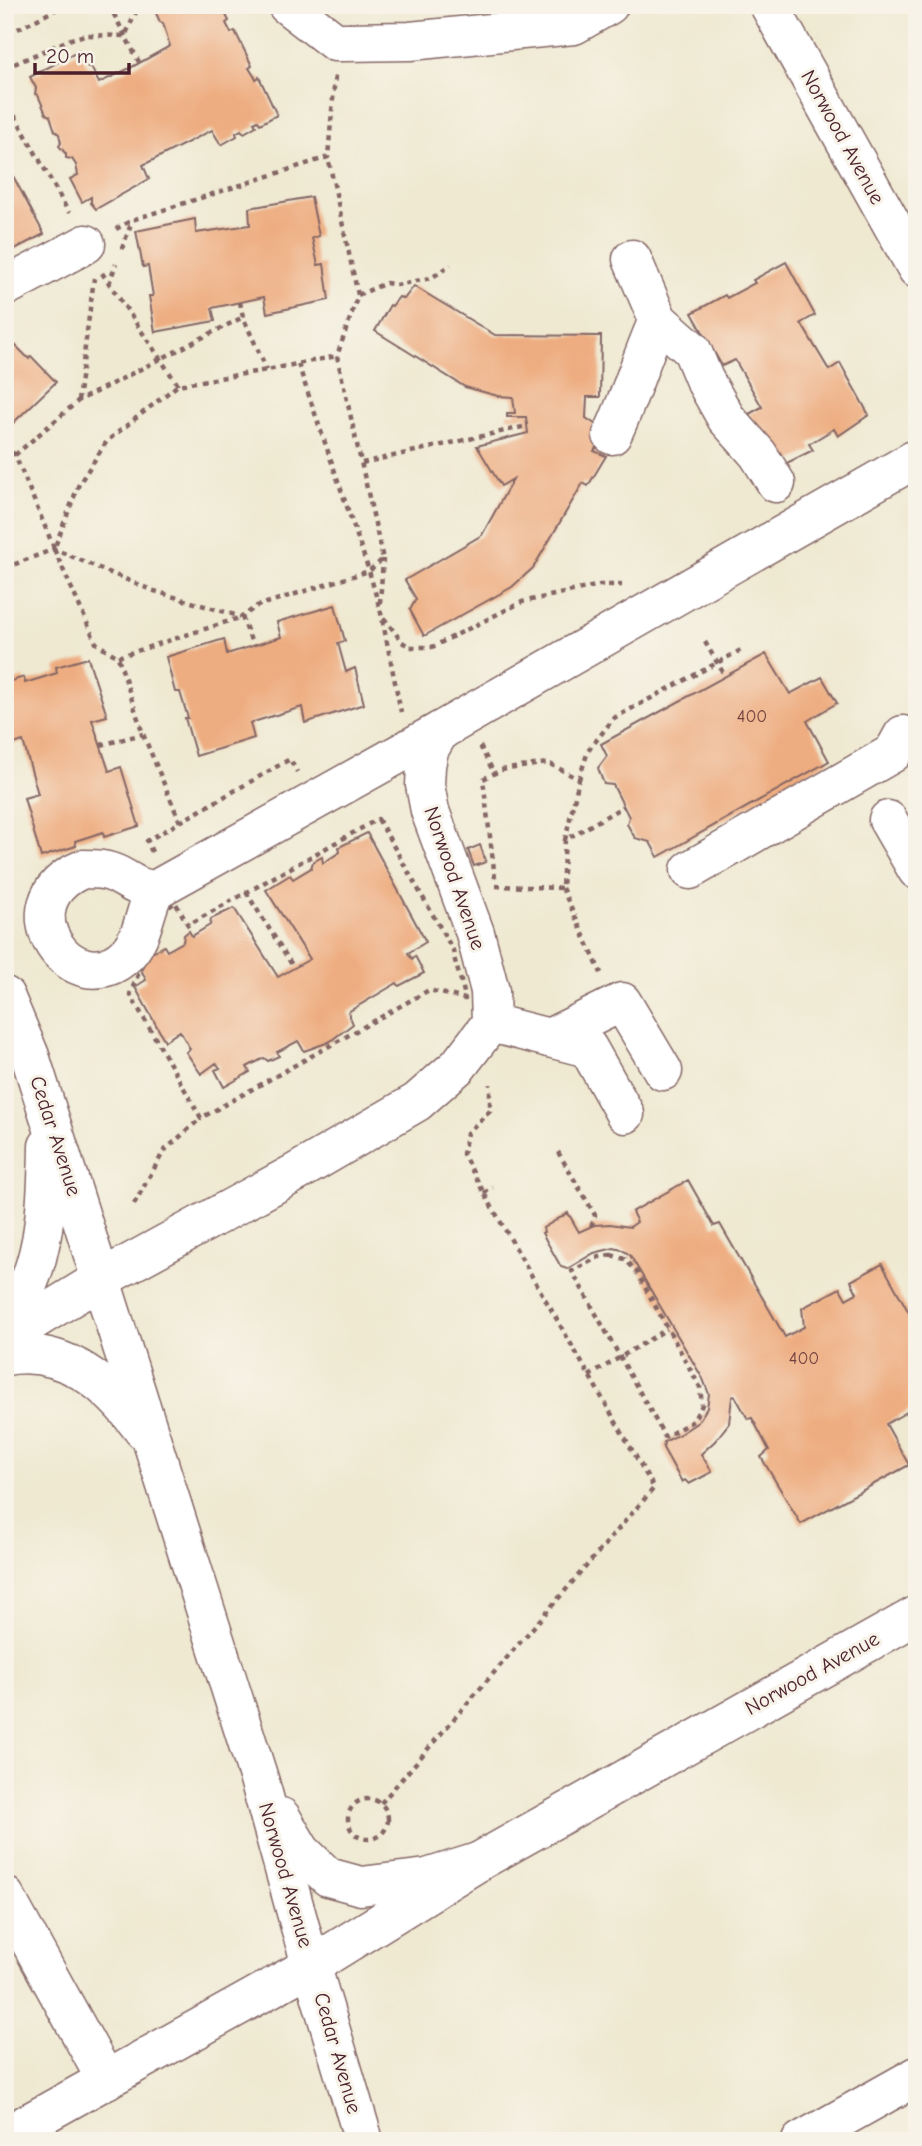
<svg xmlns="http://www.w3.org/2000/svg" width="922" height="2146" viewBox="0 0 922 2146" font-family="'Comic Neue',sans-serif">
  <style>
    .building { fill: #eead81 }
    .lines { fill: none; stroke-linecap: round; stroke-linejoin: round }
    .minor-casing { stroke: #846665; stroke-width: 41 }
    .major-casing { stroke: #846665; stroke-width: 41 }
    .path { stroke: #846665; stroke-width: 4.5; stroke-dasharray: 5 5; stroke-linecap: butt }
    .minor { stroke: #fff; stroke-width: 38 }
    .major { stroke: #fff; stroke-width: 38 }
    .labels { text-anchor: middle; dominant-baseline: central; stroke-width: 6; stroke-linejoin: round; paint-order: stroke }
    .number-label { font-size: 18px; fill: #734240 }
    .street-label { font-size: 21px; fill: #4a1f2b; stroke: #f7f3e8 }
  </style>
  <rect width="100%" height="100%" fill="#f7f3e8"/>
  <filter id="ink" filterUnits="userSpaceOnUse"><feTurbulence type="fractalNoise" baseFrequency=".0143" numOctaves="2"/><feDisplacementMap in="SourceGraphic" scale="14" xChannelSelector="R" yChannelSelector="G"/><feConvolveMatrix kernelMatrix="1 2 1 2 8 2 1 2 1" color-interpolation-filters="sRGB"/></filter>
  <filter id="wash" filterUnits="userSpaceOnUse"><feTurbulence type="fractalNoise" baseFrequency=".00686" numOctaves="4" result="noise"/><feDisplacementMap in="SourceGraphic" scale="28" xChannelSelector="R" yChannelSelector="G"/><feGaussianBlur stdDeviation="1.57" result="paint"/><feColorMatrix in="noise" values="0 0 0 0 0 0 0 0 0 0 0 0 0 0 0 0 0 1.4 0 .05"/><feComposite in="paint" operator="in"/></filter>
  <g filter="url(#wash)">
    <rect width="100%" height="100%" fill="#efe9d1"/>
    <g id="blocks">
      <g class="building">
        <path d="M166 5H221L229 21 226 23 231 33 235 31 252 66 249 68 256 79 259 77 277 115 260 124 258 121 254 123 256 126 244 133 241 130 236 133 237 136 221 145 212 130 143 165 149 179 96 209 91 203V197L82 202 70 179 78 175 76 165 72 159 66 158V154L59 146 61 143 59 134 55 131 50 116 46 114 38 95 35 94 36 88 30 77 79 51 88 67H91L99 83 132 67 170 46 163 23 160 22 155 11Z"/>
        <path d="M5 161 44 234 5 254Z"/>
        <path d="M311 197 319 236 312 238 318 265 324 264 329 300 267 313 264 297 212 308 215 321 155 332 149 296H153L148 266 143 267 136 231 195 219 196 233 250 225 249 208Z"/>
        <path d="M786 262 815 315 801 323 829 370 840 363 869 415 838 436 834 429 809 444 813 450 779 467 749 414 762 407 735 360 722 366 692 313 725 295 727 298 755 283 753 280Z"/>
        <path d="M414 286 495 335 601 336 600 397H587L586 418 598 426 613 420 594 451 606 456 588 486 583 483 533 568 512 587 424 636 410 610 416 599 405 580 482 535 513 479 501 486 477 446 528 433 526 417H507V413H515L513 397 498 396 465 387 375 331 390 305 392 306 399 297 404 299Z"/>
        <path d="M5 329 9 334 7 337 29 359 31 356 56 382 13 423 5 415Z"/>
        <path d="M335 605 345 641 338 643 346 672 355 668 364 704 305 723 302 707 250 723 254 738 196 756 185 718H188L180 692H175L166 657 224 639 227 654 281 637 277 622Z"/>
        <path d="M766 654 790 694 822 677 837 703 807 721 829 761 658 857 650 842 635 838 627 824 629 817 613 785 604 784 598 768 607 756 601 744Z"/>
        <path d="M88 658 107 716 92 720 109 771 121 767 139 826 104 837 103 832 75 841 76 846 41 857 24 798 38 794 23 741 8 746 5 735V683L24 677 25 683 57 673 56 667Z"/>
        <path d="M367 833 426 942 408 953 412 959 415 956 424 973 399 986 397 983 348 1012 353 1024 329 1042 304 1051 298 1041 277 1052 279 1056 268 1061 264 1058 247 1067 250 1072 224 1087 215 1070 220 1068 216 1063 201 1074 186 1052 190 1049 180 1031 165 1041 135 987 146 980 137 961 164 946 167 951 183 942 184 935 189 931 192 936 210 925 211 919 234 908 278 977 310 959 266 890 290 875 293 879 311 868 313 862 322 857 323 863 340 852 339 847Z"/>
        <path d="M480 845 486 862 474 866 468 850Z"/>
        <path d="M688 1180 714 1226 720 1224 785 1337 804 1327 802 1308 840 1288 846 1299 857 1293 851 1281 882 1264 917 1327V1396L915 1397 917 1406 886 1424 909 1465 801 1524 761 1457 769 1450 752 1418 748 1419 735 1396 732 1397 729 1423 715 1441 701 1454 712 1472 689 1484 685 1480 682 1482 663 1448 664 1442 680 1434 698 1422 707 1408 709 1394 703 1379 630 1255 622 1250 614 1248 594 1253 567 1269 561 1267 542 1233 544 1232 543 1228 568 1213 579 1232 594 1225 610 1224 630 1227 637 1222 632 1212Z"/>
      </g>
    </g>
  </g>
  <g filter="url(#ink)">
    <use href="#blocks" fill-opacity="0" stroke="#846665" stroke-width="2"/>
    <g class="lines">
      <g class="minor-casing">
        <g id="minor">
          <path d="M287 5 335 42H343L410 41 574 25 609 5"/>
          <path d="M769 5 917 269"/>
          <path d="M632 259 658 320 692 350 704 379 726 418 758 454 776 483"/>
          <path d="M5 287 86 244"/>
          <path d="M612 435C630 397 641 358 658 320"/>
          <path d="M888 820 917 870"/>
          <path d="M83 869C96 869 106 869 118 875 131 882 139 889 155 890 144 910 144 937 127 954 74 1007 0 903 83 869Z"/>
          <path d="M690 870 893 753 903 735"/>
          <path d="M155 890 440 731"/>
          <path d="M491 1023 588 1048 625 1114"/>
          <path d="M549 1038 622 1002 663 1071"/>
          <path d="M101 1279 297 1172 417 1102 458 1066 491 1023 490 991 475 933 430 811 425 785 426 766 429 750 440 731 917 458"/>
          <path d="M5 1896 106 2080"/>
          <path d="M5 2136 312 1965 478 1862 917 1615"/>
          <path d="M801 2141 917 2076"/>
        </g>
      </g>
      <g class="major-casing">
        <g id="major">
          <path d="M5 996 30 1056 259 1779 302 1934 364 2141"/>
          <path d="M5 1326C45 1271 47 1211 48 1146"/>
          <path d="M5 1338 101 1279"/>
          <path d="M5 1356C65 1345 110 1385 143 1430"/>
          <path d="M281 1817 301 1851 328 1877 361 1886 427 1878 478 1862"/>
        </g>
      </g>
      <g class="path">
        <path d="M109 5 139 62"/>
        <path d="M5 24 10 33 5 34"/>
        <path d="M5 43 10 33 65 5"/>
        <path d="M5 68 71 39 85 35 125 36 136 12 142 5"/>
        <path d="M5 98 69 213"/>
        <path d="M116 229 132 220 328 157 335 76"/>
        <path d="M122 249 132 221"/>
        <path d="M102 273 178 385"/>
        <path d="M109 284 116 264"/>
        <path d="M358 295 386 283 397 285 431 278 451 265"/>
        <path d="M240 302 243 317 267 370"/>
        <path d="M298 364 369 571 381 613 401 712"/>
        <path d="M78 401 94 278"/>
        <path d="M5 445 15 455 54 548"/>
        <path d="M15 455 78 401 243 317"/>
        <path d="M362 463 527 426"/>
        <path d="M5 568 54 549 151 590 242 617 257 606 369 571 383 559 337 356 358 295 328 157"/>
        <path d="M380 603 383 559"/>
        <path d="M384 618 402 642 410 647H432L522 602 600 585H622"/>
        <path d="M705 642 725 676"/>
        <path d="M118 657 242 617 253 646"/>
        <path d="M101 745 143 734"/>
        <path d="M480 746 494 773"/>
        <path d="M579 779 588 751 614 718 741 650"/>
        <path d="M378 819 453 950C455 967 463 982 465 999L429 990 201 1118 130 994 156 932 160 915 175 902 188 925Z"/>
        <path d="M180 822 143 734 118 657 96 643 54 549 79 484 107 441 178 385 267 370 337 356"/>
        <path d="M152 852 147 841 290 759 297 772"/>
        <path d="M495 878 483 779 501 770 548 763 579 779 565 840"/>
        <path d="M496 886 562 888 565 840 624 806"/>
        <path d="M562 888 601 973"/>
        <path d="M246 892 294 968"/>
        <path d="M558 1152 595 1215 591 1227"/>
        <path d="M484 1193 493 1188"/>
        <path d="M134 1204 164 1151 201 1118"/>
        <path d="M611 1255 625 1259 636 1271 700 1387 702 1405 693 1421 665 1437 572 1271 599 1257Z"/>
        <path d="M589 1376 667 1329"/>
        <circle cx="368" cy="1819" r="20"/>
        <path d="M5 1800 13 1796"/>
        <path d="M381 1803 654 1488 484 1193 463 1154 467 1133 490 1111V1084"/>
      </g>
      <use href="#minor" class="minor"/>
      <use href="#major" class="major"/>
    </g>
  </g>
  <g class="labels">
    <g class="number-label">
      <text x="752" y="716">400</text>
      <text x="804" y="1358">400</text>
    </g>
    <g class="street-label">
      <text transform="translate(843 137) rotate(61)">Norwood Avenue</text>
      <text transform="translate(455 878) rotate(71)">Norwood Avenue</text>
      <text transform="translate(56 1136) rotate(72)">Cedar Avenue</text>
      <text transform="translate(812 1673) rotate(-29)">Norwood Avenue</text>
      <text transform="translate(286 1875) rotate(74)">Norwood Avenue</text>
      <text transform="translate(338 2053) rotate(74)">Cedar Avenue</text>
    </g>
  </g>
  <rect width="922" height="2146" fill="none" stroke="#f7f3e8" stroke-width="28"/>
  <path d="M35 63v10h94v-10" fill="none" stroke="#4a1f2b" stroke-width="3.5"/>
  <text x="46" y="63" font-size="21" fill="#4a1f2b" stroke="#f7f3e8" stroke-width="5" paint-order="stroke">20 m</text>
</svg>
